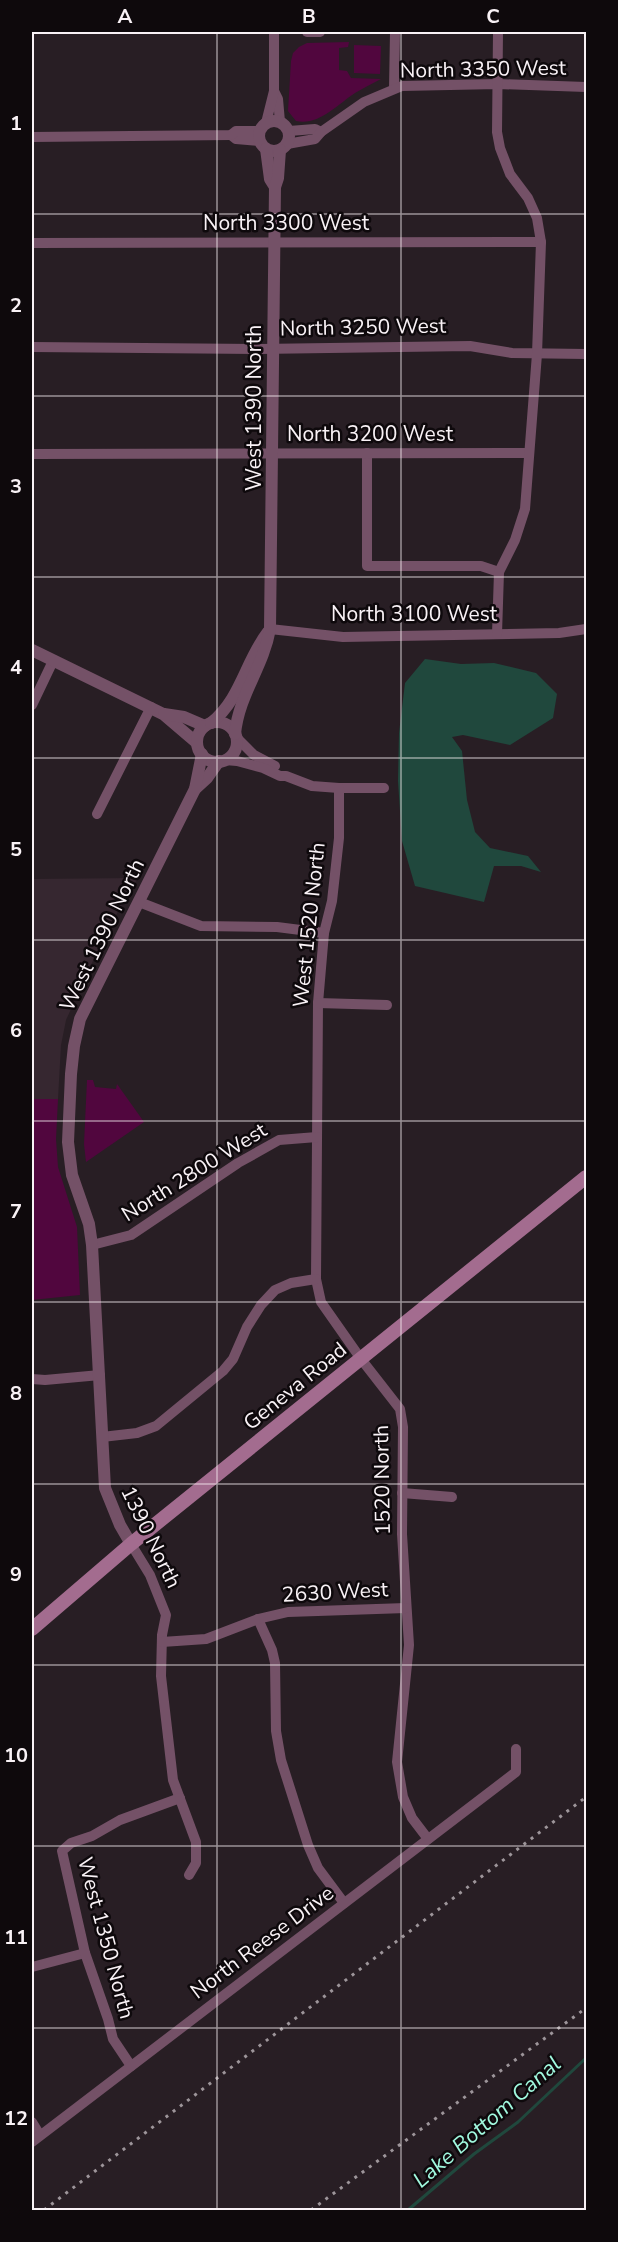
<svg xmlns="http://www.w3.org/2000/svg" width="618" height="2242" viewBox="0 0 618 2242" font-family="'Nunito Sans',sans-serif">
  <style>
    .built { fill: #362730 }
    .green { fill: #51063e }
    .water { fill: #20483d }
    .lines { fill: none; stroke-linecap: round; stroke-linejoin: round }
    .stream { stroke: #20483d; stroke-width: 3 }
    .minor { stroke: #745167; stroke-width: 10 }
    .tertiary { stroke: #745167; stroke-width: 12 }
    .secondary { stroke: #a36c8f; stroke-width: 14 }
    .rail { stroke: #9d959a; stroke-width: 3; stroke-dasharray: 3 6; stroke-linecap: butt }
    .grid { fill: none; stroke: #f9f2f6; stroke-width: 1.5; stroke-opacity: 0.55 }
    .labels { text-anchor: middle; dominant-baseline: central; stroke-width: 5; stroke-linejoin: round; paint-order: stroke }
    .street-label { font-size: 21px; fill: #f9f2f6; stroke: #0e090c }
    .water-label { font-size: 22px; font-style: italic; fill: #a1f9df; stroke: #0e090c }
    .neatline { fill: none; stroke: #f9f2f6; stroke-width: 2 }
    .grid-label { font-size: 20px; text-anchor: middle; font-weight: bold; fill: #f9f2f6 }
  </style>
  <rect width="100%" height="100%" fill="#281e24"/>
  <path class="built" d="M138 878 107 930 66 1020 61 1045 58 1099H32V879Z"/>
  <g class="green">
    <path d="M349 42 348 47 339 48V70L347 71 351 78 381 79C372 84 363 88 355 93 338 104 319 126 296 121L288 111 291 61 293 53 299 47 307 43Z"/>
    <path d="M354 45 381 46 380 74 354 73Z"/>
    <path d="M87 1080H93L95 1087 116 1089 117 1084 144 1122 86 1162 84 1144Z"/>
    <path d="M32 1099H58L56 1139 58 1167 77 1227 80 1295 32 1300Z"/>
  </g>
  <path class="water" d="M425 659 461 664 494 663 536 673 557 694 553 718 510 745 463 735 452 737 462 751 467 800 475 832 490 848 528 856 541 872 521 866H494L484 902 415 886 402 841 398 781 399 733 405 683Z"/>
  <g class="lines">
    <path class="stream" d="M408 2210 474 2154 518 2122 586 2058"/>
    <g class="minor">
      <path d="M307 32H320"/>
      <path d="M394 88 395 32"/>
      <path d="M274 91 278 99 280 122"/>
      <path d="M266 123 274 91V32"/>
      <path d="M289 131 315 129 321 132"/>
      <path d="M231 135 236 139 260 141"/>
      <path d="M32 137 231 135 236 131H260"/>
      <path d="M287 144 315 139 321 132 364 102 402 86 498 84 586 87"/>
      <path d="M32 243 541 242"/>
      <path d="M32 347 259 349 470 346 512 353 586 354"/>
      <path d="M367 453V566H481L499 572"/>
      <path d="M32 454 528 453"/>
      <path d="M270 629 343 637 559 633 586 629"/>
      <path d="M497 634 499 572 515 540 525 509 537 354 541 242 537 218 528 198 510 174 500 148 497 132 498 32"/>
      <path d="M32 705 53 661"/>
      <path d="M236 737 254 755 275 766"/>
      <path d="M225 760 237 761 263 768 280 776H286L312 786 339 788H384"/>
      <path d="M339 788V838L332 901 324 933 318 1003 316 1279 321 1302 361 1359 400 1409 403 1427 402 1534 409 1645 397 1762 403 1797 412 1818 428 1839"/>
      <path d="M97 814 151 707"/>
      <path d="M139 902 201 926 277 927 324 933"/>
      <path d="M318 1003 387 1005"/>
      <path d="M92 1245 131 1235 238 1163 279 1140 317 1137"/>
      <path d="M32 1379 45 1380 100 1375"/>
      <path d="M102 1437 137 1433 156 1426 223 1371 233 1359 247 1327 261 1305 275 1290 291 1283 316 1279"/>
      <path d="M402 1493 452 1497"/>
      <path d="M131 1544 150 1575 166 1615 162 1635 161 1676 173 1780 196 1842V1863L189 1875"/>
      <path d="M258 1619 272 1650 275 1663 276 1731 281 1760 308 1845 318 1868 344 1903"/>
      <path d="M162 1642 206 1639 258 1619 288 1612 406 1608"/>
      <path d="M32 1967 85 1953"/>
      <path d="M131 2066 113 2039 108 2019 85 1953 62 1851 71 1843 92 1836 120 1820 180 1798"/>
      <path d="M32 2122 40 2135"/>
      <path d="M32 2142 516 1772V1749"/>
    </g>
    <g class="tertiary">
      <circle cx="274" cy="136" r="15"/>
      <path d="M266 149 270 179 275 187"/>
      <path d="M32 650 163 714 197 743"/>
      <path d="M164 714 184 717 205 726"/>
      <circle cx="217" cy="742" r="20"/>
      <path d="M211 723C241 699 245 662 268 632"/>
      <path d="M235 734C239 694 263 668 270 629L275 187 278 178 280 150"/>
      <path d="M195 789 207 778 219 761"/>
      <path d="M131 1544 120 1525 105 1488 92 1245 89 1224 72 1175 68 1142 71 1074 74 1046 80 1019 195 789 202 754"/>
    </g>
    <path class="secondary" d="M32 1629 131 1544 586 1177"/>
    <g class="rail">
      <path d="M44 2210 586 1797"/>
      <path d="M311 2210 586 2008"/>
    </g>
  </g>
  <path class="grid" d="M217 32V2210M401 32V2210M32 214H586M32 396H586M32 577H586M32 758H586M32 940H586M32 1121H586M32 1302H586M32 1484H586M32 1665H586M32 1846H586M32 2028H586"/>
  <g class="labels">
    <g class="street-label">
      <text transform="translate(483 69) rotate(-1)">North 3350 West</text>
      <text x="286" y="223">North 3300 West</text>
      <text transform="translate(363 327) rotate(-1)">North 3250 West</text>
      <text transform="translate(254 408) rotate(-90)">West 1390 North</text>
      <text x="370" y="434">North 3200 West</text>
      <text x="414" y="614">North 3100 West</text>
      <text transform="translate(309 925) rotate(-84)">West 1520 North</text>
      <text transform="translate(102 935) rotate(-64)">West 1390 North</text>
      <text transform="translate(194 1172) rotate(-32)">North 2800 West</text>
      <text transform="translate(295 1386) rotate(-39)">Geneva Road</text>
      <text transform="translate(382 1480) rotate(-91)">1520 North</text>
      <text transform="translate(151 1537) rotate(64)">1390 North</text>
      <text transform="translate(335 1592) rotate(-3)">2630 West</text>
      <text transform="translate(106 1938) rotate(75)">West 1350 North</text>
      <text transform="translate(262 1942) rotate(-37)">North Reese Drive</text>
    </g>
    <g class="water-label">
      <text transform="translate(487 2122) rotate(-41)">Lake Bottom Canal</text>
    </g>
  </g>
  <rect width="618" height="2242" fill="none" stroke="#0e090c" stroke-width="66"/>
  <rect x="33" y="33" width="552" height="2176" class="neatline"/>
  <g class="grid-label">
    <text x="125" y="23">A</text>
    <text x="309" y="23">B</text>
    <text x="493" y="23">C</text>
    <text x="16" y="130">1</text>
    <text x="16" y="312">2</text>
    <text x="16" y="493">3</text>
    <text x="16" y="674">4</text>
    <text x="16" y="856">5</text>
    <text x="16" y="1037">6</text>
    <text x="16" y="1218">7</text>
    <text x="16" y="1400">8</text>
    <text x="16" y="1581">9</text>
    <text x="16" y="1762">10</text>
    <text x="16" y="1944">11</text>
    <text x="16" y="2125">12</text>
  </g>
</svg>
